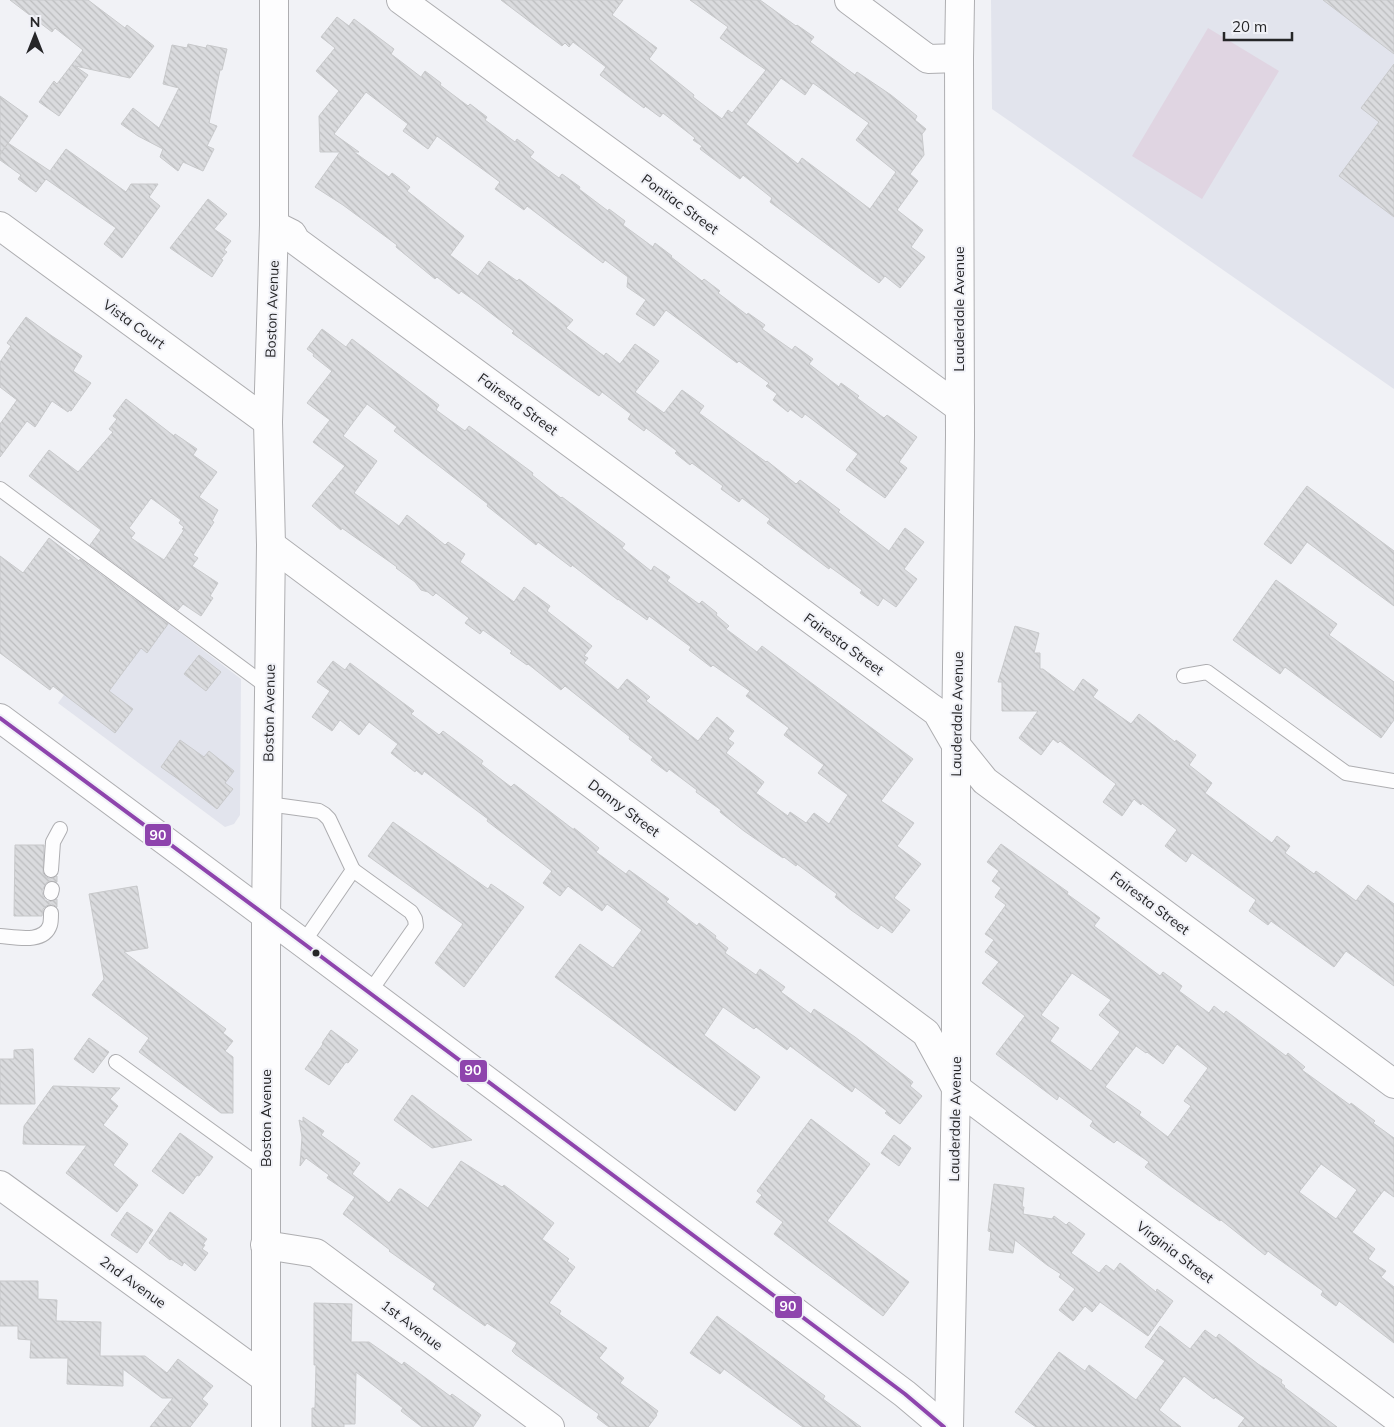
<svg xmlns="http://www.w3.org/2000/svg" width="1394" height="1427" viewBox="0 0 1394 1427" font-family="Mulish,sans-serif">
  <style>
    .built { fill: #e2e4ed }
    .pitch { fill: #e0d5e2 }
    .building { fill: url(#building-back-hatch); stroke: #c8c9cb; fill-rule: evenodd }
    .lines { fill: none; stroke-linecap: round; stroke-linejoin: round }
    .service-casing { stroke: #aeaeb1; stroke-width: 16 }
    .minor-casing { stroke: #aeaeb1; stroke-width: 30 }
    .tertiary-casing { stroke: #aeaeb1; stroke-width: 30 }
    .primary-casing { stroke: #aeaeb1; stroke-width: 30 }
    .service { stroke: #fdfdfe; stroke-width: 14 }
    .minor { stroke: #fdfdfe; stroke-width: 28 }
    .tertiary { stroke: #fdfdfe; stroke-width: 28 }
    .primary { stroke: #fdfdfe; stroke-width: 28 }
    .bus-1-casing { stroke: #f0f1f7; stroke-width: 8 }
    .bus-1 { stroke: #8e44ad; stroke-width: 4 }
    .bus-dot { fill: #262628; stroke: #f0f1f7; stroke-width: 2 }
    .labels { text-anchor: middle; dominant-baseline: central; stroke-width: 4; stroke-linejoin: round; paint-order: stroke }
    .street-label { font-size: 14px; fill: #262628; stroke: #f0f1f7 }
    .line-badge { stroke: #f0f1f7; stroke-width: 2 }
    .badge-label { font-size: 14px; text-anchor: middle; font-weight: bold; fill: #fff }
  </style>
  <defs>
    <pattern id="building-back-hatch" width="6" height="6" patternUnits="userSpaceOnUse" patternTransform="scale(1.25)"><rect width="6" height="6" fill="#dadbde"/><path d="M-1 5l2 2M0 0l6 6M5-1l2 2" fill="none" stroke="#bbbcbe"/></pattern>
  </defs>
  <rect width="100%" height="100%" fill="#f1f2f6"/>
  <g class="built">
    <path d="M991 0H1394V389L992 109Z"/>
    <path d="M136 599 241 679 240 815 234 824 225 827 58 703Z"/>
  </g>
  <path class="pitch" d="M1208 28 1279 71 1202 199 1132 156Z"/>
  <g class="building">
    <path d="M10 0H88L125 28 127 25 154 46 130 78 75 66 88 75 59 116 39 102 54 81 57 84 83 50 55 28 52 32Z"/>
    <path d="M501 0H623L612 15 657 48 649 59 694 95 693 97 722 119 728 110 732 113 766 70 720 38 728 27 690 0H760L796 26 797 25 814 37 810 42 855 75 857 72 891 95 917 116 915 120 926 129 922 134 924 155 910 174 918 181 897 210 923 230 911 247 925 257 900 288 885 276 879 283 770 202 772 198 743 175 740 179 700 149 702 146 693 140 695 138 663 113 660 117 645 106 644 108 600 75 606 67 573 42 569 47 565 43 562 46ZM781 78 805 95 813 83 869 123 856 140 896 172 870 209 802 158 798 164 746 124Z"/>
    <path d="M1323 0H1394V54Z"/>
    <path d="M337 17 349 26 354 19 394 49 391 54 421 77 425 71 441 83 440 85 468 106 470 104 487 117 485 120 515 142 517 139 534 152 530 157 559 178 562 174 580 187 579 189 608 211 609 209 625 221 623 225 653 247 655 243 672 256 671 257 702 281 704 279 720 291 718 293 747 315 748 313 765 325 762 329 792 350 795 346 813 359 809 364 839 387 841 383 859 396 857 398 884 418 887 415 917 437 899 462 907 468 885 498 846 470 858 454 805 414 802 418 790 409 788 412 773 400 777 394 766 386 769 383 739 361 737 363 666 310 654 326 636 314 646 300 627 287 628 277 605 260 603 263 527 206 524 210 495 189 500 182 437 136 428 149 403 131 408 124 366 92 334 134 359 152H354L389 177 392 173 410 187 407 191 464 236 450 255 478 276 489 261 517 281 519 279 573 320 566 328 604 356 606 353 620 364 635 344 659 361 635 392 664 413 682 390 704 406 699 413 766 462 767 461 796 484 800 480 840 510 838 512 889 551 905 528 924 542 904 569 917 579 896 607 883 598 878 606 860 593 862 590 830 567 829 569 767 523 770 519 742 498 739 502 721 489 723 486 692 463 690 465 675 453 677 451 646 428 644 431 628 419 631 414 602 392 599 396 575 379 512 333 514 331 479 304 461 291 459 294 437 277 435 279 396 247 397 245 343 205 315 187 340 152H320L319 116 339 91 316 71 335 48 321 37Z"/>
    <path d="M188 44 206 48 207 45 227 49 222 70H220L209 123 217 126 207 146 214 149 203 171 183 162 178 171 160 157 163 149 138 136 121 124 133 108 159 128 179 88 163 84 172 45 187 48Z"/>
    <path d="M1394 64V217L1339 176 1379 122 1361 108Z"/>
    <path d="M0 96 28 116 0 154Z"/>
    <path d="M8 143 50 171 66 149 126 192 131 184H158L149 197 160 206 122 258 104 244 116 228 46 179 36 192 18 179 21 175 0 160V155Z"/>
    <path d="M208 199 227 214 214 229 231 241 224 250 227 252 221 259 223 260 212 277 170 248Z"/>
    <path d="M26 317 52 336 82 356 73 371 91 383 71 411 69 410 68 412 52 401 35 427 27 421 0 457V424L17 400 0 387V362L11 346 7 343Z"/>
    <path d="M322 329 346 347 352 339 439 405 436 410 465 431 469 426 533 473 532 475 561 498 562 497 625 544 622 548 651 571 654 566 670 577 667 581 699 604 702 601 717 613 716 615 729 626 726 629 757 652 762 646 913 759 881 801 914 823 897 846 921 864 894 898 910 910 892 933 881 925 878 929 851 910 835 897 837 894 797 864 796 866 784 857 783 858 744 831 720 812 721 810 696 792 697 790 669 769 667 772 651 760 653 757 629 739 630 737 565 686 561 690 528 664 527 665 510 653 512 651 483 630 480 634 465 623 469 618 436 593 433 596 428 592 421 590 415 582 396 568 397 567 342 528 341 530 312 506 345 466 313 442 330 420 307 403 332 371 313 356 314 354 307 349ZM367 404 397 427 394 431 488 504 487 506 536 545 538 542 571 567 572 565 618 600V599L647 620 649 616 691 647 689 650 711 667 713 665 750 691 746 696 789 728 784 735 824 765 818 773 848 795 829 824 814 813 806 823 790 812 788 816 756 793 764 782 726 753 734 743 728 739 734 731 717 717 698 741 646 701 650 697 627 679 618 690 584 663 588 658 584 656 592 646 547 611 550 606 524 587 514 602 460 562 465 554 448 542 445 545 407 515 399 526 354 493 377 461 343 436Z"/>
    <path d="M126 399 174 436 175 434 197 449 193 455 217 472 199 497 218 510 212 521 214 522 193 555 198 558 192 566 218 583 210 596 213 598 201 616 183 604 178 610 90 545 101 530 29 476 49 450 78 472 113 432 109 429 117 419 113 416ZM151 498 181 520 179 523 184 527 182 529 184 530 164 560 131 538 135 533 129 528Z"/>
    <path d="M1307 486 1394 551V606L1307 542 1291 564 1264 544Z"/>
    <path d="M49 538 79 561 80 559 168 624 147 653 141 648 109 691 133 709 115 733 53 686 50 690 0 653V556L23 573Z"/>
    <path d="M1276 580 1337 624 1329 635 1394 682V720L1381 738 1285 667 1280 674 1233 640Z"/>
    <path d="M1015 626 1039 633 1034 653H1040V669H1043L1074 692 1083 679 1098 690 1093 697 1131 724 1139 714 1175 742 1176 740 1196 755 1189 765 1212 783 1205 793 1272 843 1277 836 1290 846 1285 853 1314 874 1316 871 1356 901 1368 885 1394 904V986L1346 951 1334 967 1271 921 1268 925 1249 911 1256 900 1192 853 1186 862 1165 846 1177 830 1142 803 1141 805 1134 799 1122 816 1103 802 1116 784 1060 741 1058 743 1053 739 1041 755 1019 738 1038 711H1002V682H998Z"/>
    <path d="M199 655 221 672 206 691 184 674Z"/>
    <path d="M333 661 345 670 350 663 414 711 411 714 439 735 443 731 483 761 481 764 511 787 514 784 574 830V828L599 848 596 852 626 874 629 870 669 899 666 902 697 926 699 923 716 936 715 938 728 948 725 953 756 975 760 969 785 987 781 992 811 1014 814 1009 855 1037 913 1082 910 1086 922 1096 900 1124 885 1113 887 1111 855 1087 852 1092 790 1046 787 1050 756 1027 754 1029 723 1007 704 1035 760 1077 735 1111 555 977 580 944 613 968 642 930 607 904 602 911 568 886 560 896 543 883 552 871 487 821 488 819 424 771 422 775 416 770 415 772 391 753 398 744 369 722 359 735 340 720 332 731 312 717 330 691 317 682Z"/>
    <path d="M180 740 204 757 209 751 234 771 225 783 233 789 217 809 178 779 161 767Z"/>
    <path d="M393 822 488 889 491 884 524 907 464 987 435 963 463 924 368 856Z"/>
    <path d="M1001 844 1068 892 1067 894 1100 918 1094 926 1160 976 1163 972 1182 986 1179 991 1209 1013 1214 1006 1224 1014 1226 1011 1286 1056 1288 1053 1305 1067 1302 1070 1350 1105 1351 1103 1375 1121 1373 1123 1394 1138V1197L1384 1190 1352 1232 1375 1249 1368 1259 1386 1271 1381 1277 1394 1287V1343L1339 1301 1336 1306 1321 1295 1323 1291 1273 1255 1268 1251 1265 1255 1221 1220 1220 1221 1172 1187 1145 1167 1149 1162 1117 1140 1114 1143 1090 1126 1093 1121 1059 1096 1057 1100 996 1054 1025 1016 982 983 999 962 985 952 994 940 985 934 1006 905 995 897 1001 888 992 881 999 871 987 862ZM1072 973 1111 1000 1099 1015 1120 1032 1091 1071 1050 1041 1059 1028 1041 1015ZM1177 1044 1208 1068 1184 1101 1191 1106 1168 1137 1139 1115 1141 1112 1105 1087 1136 1046 1146 1053 1147 1052 1163 1064ZM1321 1164 1357 1190 1336 1219 1299 1192Z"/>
    <path d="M15 845H44L43 873 46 877 50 879 57 876V882L50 881 46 883 42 891 43 896 45 900 49 902 57 899V907L52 904 46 906 43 909 42 916H14Z"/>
    <path d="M137 886 148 948 124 952 226 1029 223 1033 233 1041 225 1051 233 1057V1113H221L139 1052 149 1038 92 995 104 979 89 894Z"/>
    <path d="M331 1030 358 1050 348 1063 346 1062 329 1085 305 1069 323 1044 322 1043Z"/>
    <path d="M89 1038 109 1052 93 1073 74 1059Z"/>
    <path d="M33 1049 35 1104H0V1059H14V1050Z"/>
    <path d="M53 1086 120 1088 110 1099 118 1106 103 1125 128 1144 113 1165 138 1185 117 1212 66 1173 87 1145 23 1144 24 1126Z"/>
    <path d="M412 1095 472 1140 432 1148 394 1120Z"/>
    <path d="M303 1117 324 1131 321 1135 360 1163 352 1174 389 1203 399 1189H401L428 1208 461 1161 502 1187 504 1185 554 1223 542 1239 569 1259 567 1261 575 1267 549 1303 561 1311 559 1314 607 1348 599 1358 624 1378 620 1383 658 1411 656 1414 657 1415 648 1427H609L597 1418 599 1414 515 1354 512 1351 517 1343 487 1323 485 1326 433 1289 436 1284 389 1251 390 1250 343 1214 355 1197 327 1178 329 1175 306 1158 300 1166 302 1137 299 1120 303 1122Z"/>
    <path d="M811 1119 870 1164 827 1221 909 1282 883 1316 774 1234 783 1222 756 1202 762 1195 757 1191Z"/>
    <path d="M180 1133 213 1157 199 1176 197 1175 183 1194 152 1171Z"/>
    <path d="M894 1135 911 1148 899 1166 881 1153Z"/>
    <path d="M994 1184 1024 1188 1022 1207H1024L1023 1214 1052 1219 1054 1216 1066 1225 1069 1222 1085 1234 1071 1253 1099 1273 1106 1265 1114 1271 1120 1263 1156 1292 1157 1289 1173 1301 1148 1336 1100 1302 1092 1312 1085 1306 1073 1321 1059 1310 1075 1289 1059 1277 1061 1274 1047 1265 1015 1240 1013 1253 989 1250 991 1232 988 1231Z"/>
    <path d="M127 1212 153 1230 137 1253 111 1235Z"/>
    <path d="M170 1212 207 1239 203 1244 205 1245 202 1249 208 1253 195 1271 184 1262 182 1266 171 1259 170 1260 149 1243Z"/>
    <path d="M0 1281H38V1299L57 1300 56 1321 101 1322 100 1356H145L167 1373 178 1359 213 1386 202 1399 208 1404 190 1427H150L173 1398H162L123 1369V1386L67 1384 68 1358H30L31 1340 18 1339V1326H0Z"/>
    <path d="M314 1303 352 1304 351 1342H369L402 1365 404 1362 450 1396 452 1394 481 1415 473 1427H422L401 1411 403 1408 356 1372 355 1424H344V1427H312V1408H315L316 1365H314Z"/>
    <path d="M717 1316 825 1396 823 1399 861 1427H803L724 1369 720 1374 690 1353Z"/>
    <path d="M1160 1326 1190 1349 1205 1330 1216 1338 1219 1334 1258 1364 1282 1380 1281 1383 1285 1386 1284 1387 1337 1427H1238L1245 1418 1215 1397 1214 1399 1184 1376 1159 1410 1181 1427H1036L1015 1412 1059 1352 1085 1371 1089 1365 1136 1400 1165 1361 1145 1347Z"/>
  </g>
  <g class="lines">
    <g class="service-casing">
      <g id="service">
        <path d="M0 489 269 688"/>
        <path d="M1184 676 1207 672 1346 773 1394 781"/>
        <path d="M268 804 319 811 324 814 329 819 353 870 303 943"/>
        <path d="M51 870 53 842 60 829"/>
        <path d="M353 870 411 912 415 919 416 926 369 993"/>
        <path d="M51 893 52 889"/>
        <path d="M0 936C15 937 44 944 50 925 51 922 51 917 51 913"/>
        <path d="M116 1062 265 1170"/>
      </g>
    </g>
    <g class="minor-casing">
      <g id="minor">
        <path d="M401 0 960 408"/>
        <path d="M849 0 928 59 959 58"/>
        <path d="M274 225 292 234 296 241 930 707 937 712 956 745 985 781 1394 1084"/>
        <path d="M0 226 268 422"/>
        <path d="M271 545 926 1033 956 1088 1394 1416"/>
        <path d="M266 916 271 545 268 422 274 225V0"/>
        <path d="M0 1185 265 1378"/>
        <path d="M265 1245 316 1253 550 1427"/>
        <path d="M949 1427 956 1088V745L960 435 959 58 960 0"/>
      </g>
    </g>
    <g class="tertiary-casing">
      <path id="tertiary" d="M266 1427V916"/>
    </g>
    <g class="primary-casing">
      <path id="primary" d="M0 718 303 943 905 1394 944 1427"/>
    </g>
    <use href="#service" class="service"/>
    <use href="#minor" class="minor"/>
    <use href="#tertiary" class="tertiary"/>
    <use href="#primary" class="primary"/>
    <g class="bus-1-casing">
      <path id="bus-1" d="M0 718 303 943 905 1394 944 1427"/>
    </g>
    <use href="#bus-1" class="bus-1"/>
  </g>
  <circle class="bus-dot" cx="316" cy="953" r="4.5"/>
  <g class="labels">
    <g class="street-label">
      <text transform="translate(680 204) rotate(36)">Pontiac Street</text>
      <text transform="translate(272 309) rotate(-88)">Boston Avenue</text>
      <text transform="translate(959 309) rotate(-90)">Lauderdale Avenue</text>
      <text transform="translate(134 324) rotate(36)">Vista Court</text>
      <text transform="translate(518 404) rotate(36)">Fairesta Street</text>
      <text transform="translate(844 644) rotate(36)">Fairesta Street</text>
      <text transform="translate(269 713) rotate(-89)">Boston Avenue</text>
      <text transform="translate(957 714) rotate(-89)">Lauderdale Avenue</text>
      <text transform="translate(624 808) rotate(37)">Danny Street</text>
      <text transform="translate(1150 903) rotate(37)">Fairesta Street</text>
      <text transform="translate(266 1118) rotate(-90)">Boston Avenue</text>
      <text transform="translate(955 1119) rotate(-89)">Lauderdale Avenue</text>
      <text transform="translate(1175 1252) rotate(37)">Virginia Street</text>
      <text transform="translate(133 1282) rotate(36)">2nd Avenue</text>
      <text transform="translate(412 1325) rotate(37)">1st Avenue</text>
    </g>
  </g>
  <g class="line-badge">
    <rect x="144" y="823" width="28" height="24" rx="5" fill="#8e44ad"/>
    <rect x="459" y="1059" width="29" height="24" rx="5" fill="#8e44ad"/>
    <rect x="774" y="1295" width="29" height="24" rx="5" fill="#8e44ad"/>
  </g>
  <g class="badge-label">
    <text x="158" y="840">90</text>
    <text x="473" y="1075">90</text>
    <text x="788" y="1311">90</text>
  </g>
  <g transform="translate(35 35)" stroke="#f0f1f7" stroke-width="4" paint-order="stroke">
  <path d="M0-4L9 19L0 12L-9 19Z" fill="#262628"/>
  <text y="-8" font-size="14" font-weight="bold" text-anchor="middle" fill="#262628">N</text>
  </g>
  <path d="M1224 32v8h68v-8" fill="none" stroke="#262628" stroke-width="2.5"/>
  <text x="1232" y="32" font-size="15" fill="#262628" stroke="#f0f1f7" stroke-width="4" paint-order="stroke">20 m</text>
</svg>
